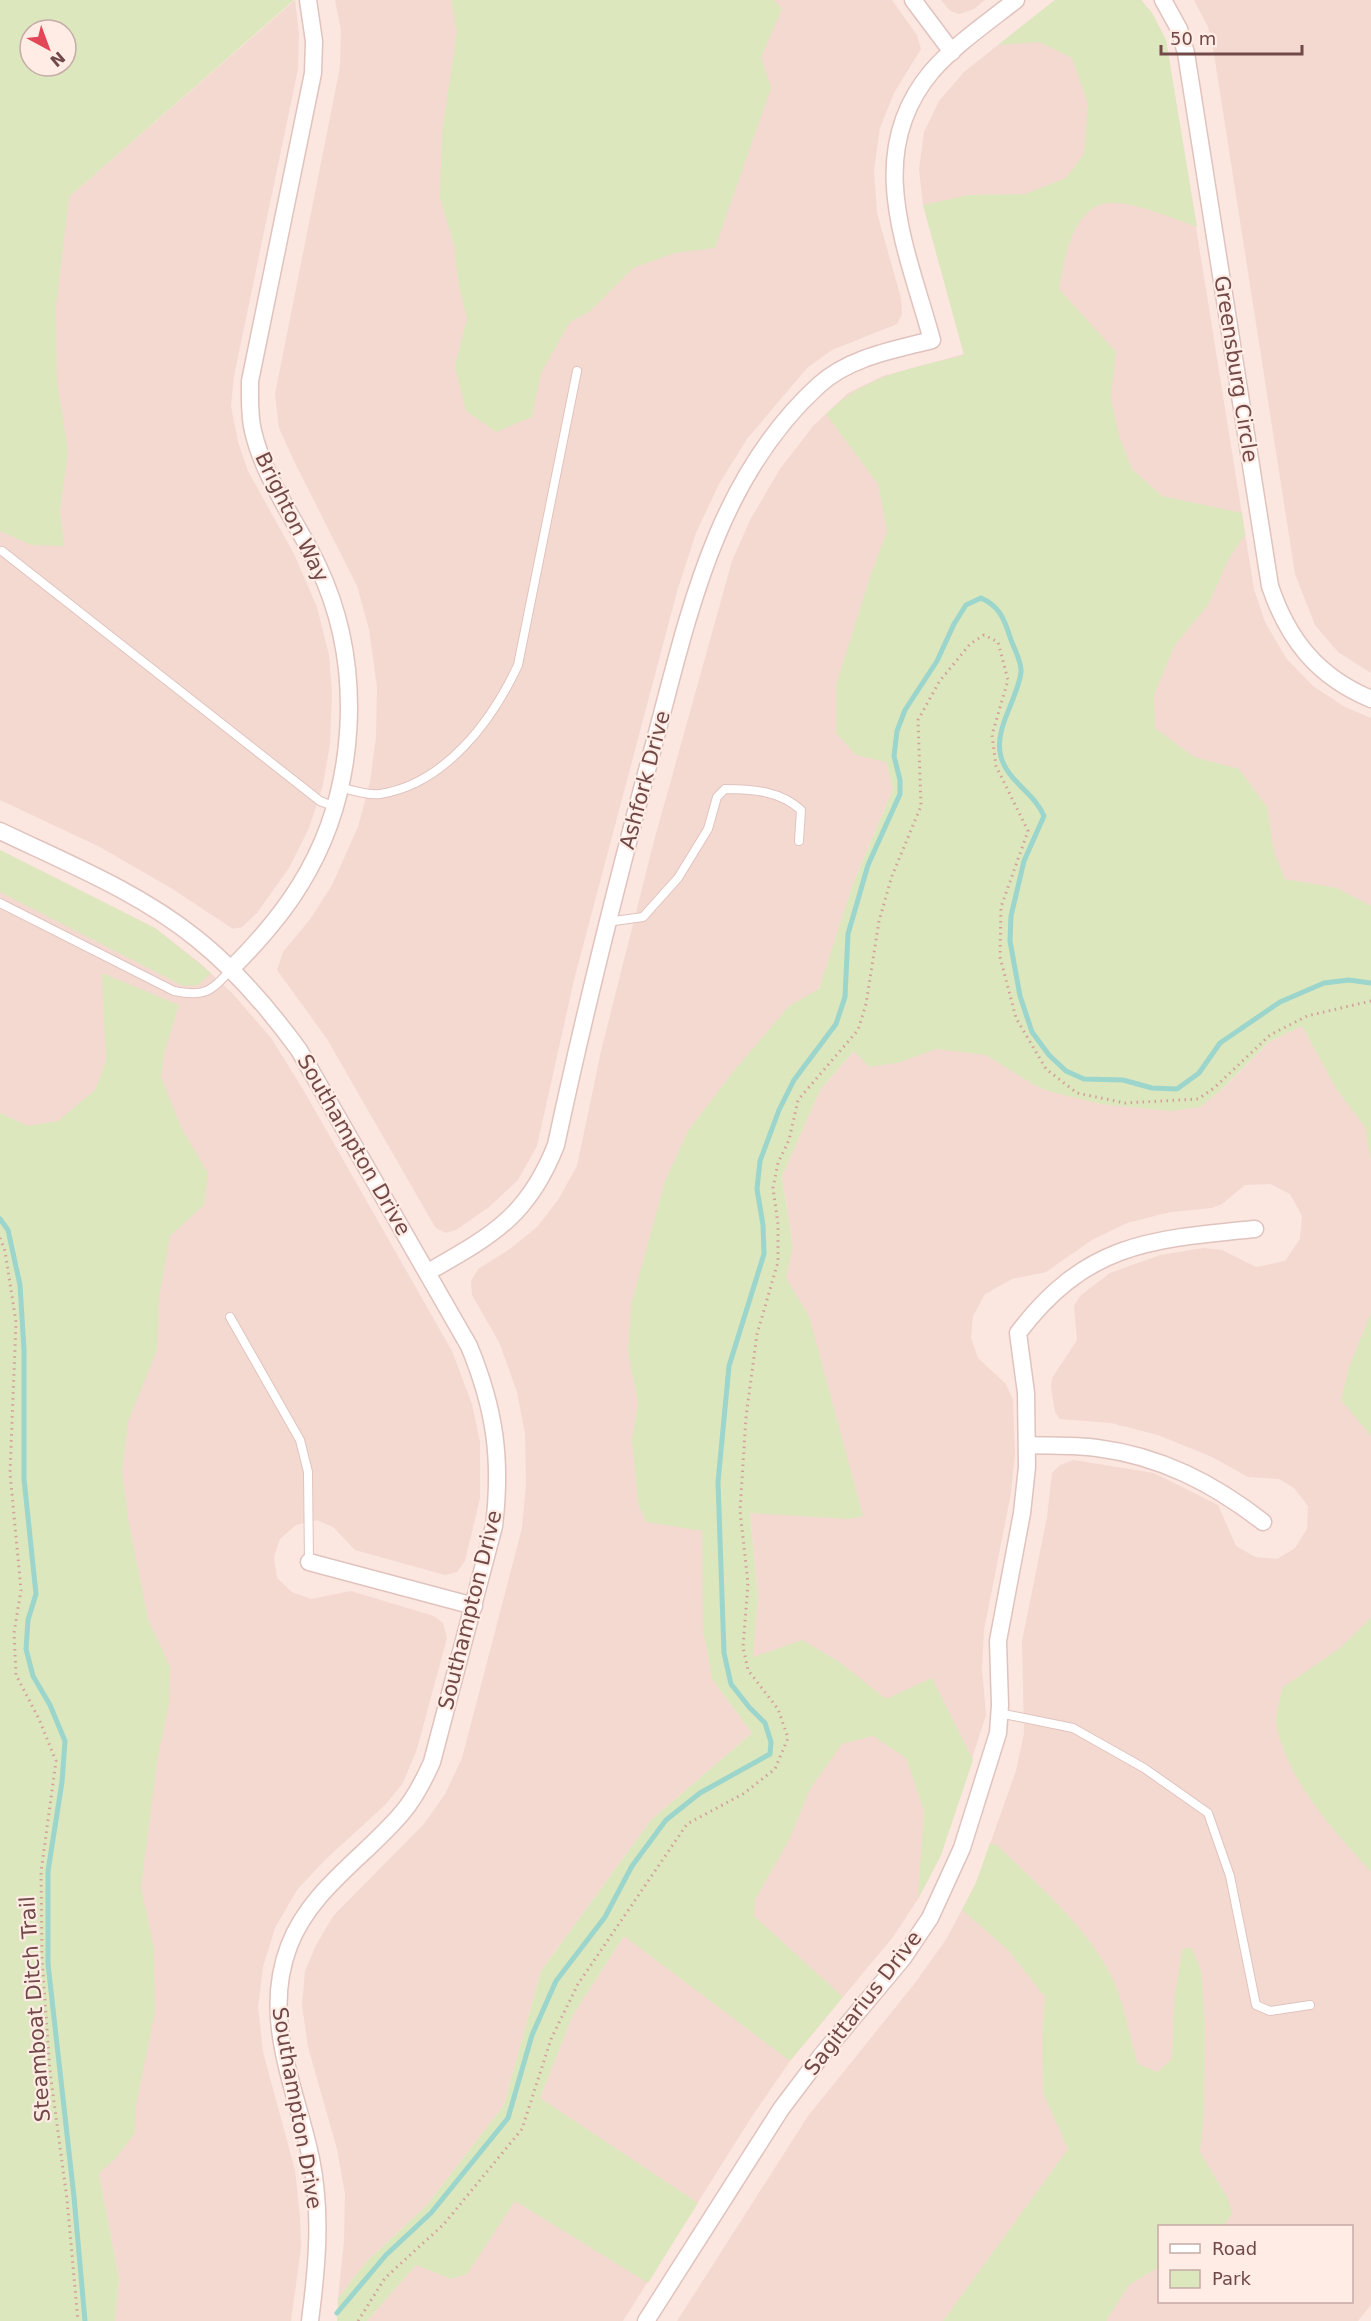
<svg xmlns="http://www.w3.org/2000/svg" width="1371" height="2321" viewBox="0 0 1371 2321" font-family="'DejaVu Sans',sans-serif">
  <style>
    .residential { fill: #f4d9d1; fill-rule: evenodd }
    .green { fill: #dce7be; fill-rule: evenodd }
    .lines { fill: none; stroke-linecap: round; stroke-linejoin: round }
    .stream { stroke: #9bd5cb; stroke-width: 5 }
    .service-casing { stroke: #e0c3be; stroke-width: 10 }
    .minor-casing { stroke: #e0c3be; stroke-width: 19 }
    .path { stroke: #d49f9b; stroke-width: 3; stroke-dasharray: 1.5 4.5; stroke-linecap: butt }
    .service { stroke: #fff; stroke-width: 8 }
    .minor { stroke: #fff; stroke-width: 16 }
    .labels { text-anchor: middle; dominant-baseline: central; stroke-width: 4.5; stroke-linejoin: round; paint-order: stroke }
    .street-label { font-size: 21px; fill: #704948; stroke: #ffece4 }
  </style>
  <rect width="100%" height="100%" fill="#fbe7df"/>
  <g class="residential">
    <path d="M295 0 299 33 298 69 234 376 231 406 238 442 248 471 294 554 317 607 329 655 332 693 330 744 323 785 309 828 289 868 257 913 242 927 233 929 171 888 100 847 0 800V257Z"/>
    <path d="M335 0H892L917 35 921 49 894 93 880 128 874 170 877 213 901 298 902 314 897 324 832 350 807 368 747 439 719 484 696 533 678 588 574 980 537 1146 518 1180 489 1207 456 1230 445 1233 435 1227 327 1039 277 970 283 952 311 918 332 885 358 827 370 782 376 737 377 687 369 629 357 586 293 459 279 428 275 394 340 67 341 30Z"/>
    <path d="M941 0H985L974 9 960 14 950 11Z"/>
    <path d="M1055 0H1141L1152 13 1166 40 1254 589 1265 622 1286 658 1313 686 1345 707 1371 718V956L880 735 893 789 853 884 824 978 744 1131 712 1679 752 1733 651 1820 541 1971 504 2105 427 2205 367 2261 338 2298 344 2241 345 2194 337 2149 308 2047 302 2005 305 1971 317 1943 334 1915 424 1824 445 1794 462 1758 522 1528 526 1483 525 1434 517 1392 499 1342 472 1295 471 1281 478 1269 510 1249 537 1227 558 1200 577 1166 601 1051 654 841 732 561 750 520 780 469 814 425 848 393 883 376 964 354 923 205 919 169 924 132 939 101 964 72Z"/>
    <path d="M1194 0H1371V673L1338 652 1315 625 1295 574 1214 54 1208 27Z"/>
    <path d="M0 850 155 928 200 963 233 994 271 1038 304 1091 452 1351 472 1404 480 1442V1498L465 1561 457 1572 445 1575 355 1550 333 1527 317 1520 296 1525 280 1539 274 1557 277 1578 292 1592 311 1599 351 1591 434 1616 443 1623 447 1638 417 1749 403 1783 386 1804 325 1860 297 1890 275 1928 263 1967 258 2007 263 2052 295 2170 300 2217 301 2248 291 2321H115L119 2279 98 2169 0 1157Z"/>
    <path d="M891 898 1034 1085 1100 1104 1219 1092 1269 1042 1318 1018 1371 1009V2305L1358 2321H677L808 2116 915 1983 947 1938 976 1883 1016 1771 1024 1733 1022 1641 1047 1517 1052 1473 1060 1465 1073 1460 1154 1473 1218 1505 1236 1546 1255 1557 1277 1559 1295 1548 1307 1529 1308 1506 1294 1488 1279 1479 1248 1477 1212 1457 1158 1435 1111 1423 1060 1419 1055 1412 1051 1387 1052 1378 1077 1340 1074 1306 1080 1296 1110 1273 1160 1255 1203 1248 1222 1250 1256 1267 1285 1261 1300 1239 1302 1216 1290 1194 1270 1184 1245 1185 1222 1204 1212 1208 1171 1212 1127 1223 1092 1240 1046 1272 1012 1279 985 1294 973 1316 971 1338 978 1358 1006 1384 1013 1400 1015 1454 1011 1493 984 1630 982 1668 986 1715 941 1855 918 1899 893 1937 790 2061 751 2118 623 2321H367L416 2265 540 2098 573 2015 690 1834 795 1764 752 1658 758 1598 750 1513 764 1358 793 1247 782 1177 820 1090 871 1032ZM1160 2226H1352V2302H1160Z"/>
  </g>
  <g class="green">
    <path d="M0 0H294L69 197 56 307 57 381 68 451 60 511 64 546 31 545 0 531ZM30 30H66V66H30Z"/>
    <path d="M451 0H774L782 9 761 57 771 88 715 248 675 253 633 268 589 312 570 322 541 373 532 417 496 432 466 411 455 366 467 318 459 287 454 245 440 198 442 132 457 32Z"/>
    <path d="M1055 0H1141L1152 13 1166 40 1197 227C1176 219 1129 200 1108 203 1072 207 1064 261 1059 289L1116 352 1111 397 1119 436 1132 469 1162 496 1242 513 1245 535 1229 558 1208 605 1175 645 1154 695 1155 728 1194 757 1239 769 1267 807 1274 852 1285 879 1337 888 1371 906V1161L1365 1127 1337 1090 1302 1026 1269 1042 1219 1092 1200 1107 1171 1111 1100 1104 1048 1091 1034 1085 986 1055 937 1049 897 1063 869 1067 854 1051 820 1090 782 1177 793 1247 786 1278 809 1316 863 1516 849 1519 750 1513 758 1598 753 1657 802 1640 838 1661 886 1699 932 1678 973 1760 941 1855 918 1899 924 1811 906 1758 873 1736 842 1744 810 1789 790 1838 755 1900 754 1916 843 1997 790 2061 624 1936 573 2015 540 2098 698 2203 648 2283 515 2201 467 2274 451 2279 416 2265 367 2321H337L338 2298 367 2261 427 2205 504 2105 541 1971 651 1820 752 1733 712 1679 703 1630 702 1531 646 1522 638 1503 632 1440 638 1403 628 1352 631 1305 665 1181 688 1131 732 1073 789 1006 819 989 853 884 893 789 886 762 856 755 836 733V685L870 577 887 531 878 484 826 414C870 373 908 370 964 355L923 205 969 195 1025 194 1066 178 1084 154 1088 104 1072 58 1039 42 998 45Z"/>
    <path d="M0 850 155 928 211 973 198 985 183 986 0 892Z"/>
    <path d="M102 973 179 1005 164 1054 161 1077 182 1129 208 1173 204 1205 170 1236 159 1298 157 1350 128 1422 122 1472 129 1524 148 1619 170 1667 169 1705 158 1756 141 1887 154 1948 155 2012 136 2105 135 2133 116 2158 99 2173 119 2279 115 2321H0V1113L28 1126 58 1121 95 1090 106 1061Z"/>
    <path d="M1371 1313V1436L1341 1400 1349 1367Z"/>
    <path d="M1371 1618V1872C1334 1831 1291 1785 1277 1729 1274 1718 1280 1700 1282 1688L1340 1648Z"/>
    <path d="M990 1843 998 1846C1038 1885 1084 1924 1111 1975 1124 2001 1129 2036 1138 2064L1157 2072 1172 2059 1174 2002 1182 1950 1191 1947 1201 1970 1205 2026 1204 2113 1200 2152 1228 2199 1232 2214 1223 2226H1160L1159 2267 1129 2285 1106 2321H943L1068 2149 1043 2093 1042 2037 1045 1997 1008 1950 962 1910 976 1883Z"/>
  </g>
  <g class="lines">
    <g class="stream">
      <path d="M0 1219 8 1230 20 1285 24 1350V1479L36 1594 28 1620 26 1649 33 1676 50 1705 65 1741 62 1782 48 1871V1964L74 2197 85 2321"/>
      <path d="M337 2313 386 2255 431 2213 508 2118 532 2035 556 1981 605 1917 632 1866 666 1820 700 1793 770 1754 771 1742 765 1723 749 1707 731 1684 724 1653 718 1482 729 1366 764 1254 763 1225 757 1189 760 1161 779 1110 794 1080 836 1024 845 997 848 934 868 865 900 794V780L894 756 897 731 905 710 937 661 954 624 966 605 981 598C999 606 1004 618 1010 637 1013 647 1022 661 1021 672 1018 699 993 729 1001 757 1008 782 1034 792 1044 816L1024 861 1011 916 1010 941 1020 996 1032 1032 1049 1055 1066 1071 1084 1079 1123 1080 1152 1088 1177 1089 1199 1073 1220 1043 1280 1002 1324 983 1349 980 1371 983"/>
    </g>
    <g class="service-casing">
      <g id="service">
        <path d="M2 551 320 801 335 807"/>
        <path d="M339 787C351 790 369 796 380 794 445 784 492 721 518 665L577 371"/>
        <path d="M0 903 174 991C204 997 212 992 231 969"/>
        <path d="M607 922 643 917 678 878 708 829 717 797 725 789C753 789 780 791 801 810L799 841"/>
        <path d="M230 1317 300 1440 308 1472 309 1562"/>
        <path d="M999 1713 1073 1728 1144 1768 1208 1813 1230 1876 1256 2005 1270 2011 1310 2005"/>
      </g>
    </g>
    <g class="minor-casing">
      <g id="minor">
        <path d="M913 0 952 52"/>
        <path d="M1163 0 1179 29 1186 53 1270 586C1288 640 1318 677 1371 699"/>
        <path d="M0 831C67 863 139 892 197 939 237 971 269 1009 299 1050L469 1346C495 1409 502 1459 494 1526L432 1762C424 1780 415 1798 402 1813 365 1857 310 1890 289 1946 261 2019 296 2087 311 2159 322 2213 317 2267 310 2321"/>
        <path d="M231 969C257 943 281 916 300 885 358 792 365 665 318 566 297 522 264 479 253 431 249 415 250 398 250 381L313 73 314 41 308 0"/>
        <path d="M428 1272C491 1236 528 1217 556 1145 583 1019 614 894 647 770 685 633 709 485 819 385 850 357 894 350 932 340 907 249 862 154 932 71 956 44 988 22 1016 0"/>
        <path d="M1028 1445C1051 1446 1074 1445 1097 1448 1160 1456 1213 1483 1263 1522"/>
        <path d="M309 1562 474 1606"/>
        <path d="M646 2321 781 2109 821 2056 903 1958 930 1918 962 1848 998 1733 1000 1705 998 1641 1022 1513 1027 1467 1026 1393 1018 1333C1086 1243 1150 1239 1255 1229"/>
      </g>
    </g>
    <g class="path">
      <path d="M0 1238 5 1251 16 1322 10 1473 21 1590 14 1633 16 1675 39 1719 56 1761 41 1872 42 1959 50 2072 67 2199 78 2321"/>
      <path d="M358 2321 385 2278 444 2224 522 2129 551 2039 578 1984 687 1824 743 1794 775 1769 788 1738 778 1709 748 1670 743 1647 748 1583 740 1511 746 1417 757 1334 778 1262V1224L773 1188 778 1163 789 1140 798 1100 858 1030 866 1004 879 921 892 876 921 806 918 720 939 682 970 644 984 635 998 642 1008 680 992 735 996 766 1028 831 1001 907 1000 957 1016 1018 1046 1069 1077 1093 1125 1103 1198 1099 1214 1088 1270 1035 1307 1016 1371 1001"/>
    </g>
    <use href="#service" class="service"/>
    <use href="#minor" class="minor"/>
  </g>
  <g class="labels">
    <g class="street-label">
      <text transform="translate(1236 369) rotate(81)">Greensburg Circle</text>
      <text transform="translate(292 517) rotate(64)">Brighton Way</text>
      <text transform="translate(645 780) rotate(-75)">Ashfork Drive</text>
      <text transform="translate(354 1145) rotate(60)">Southampton Drive</text>
      <text transform="translate(470 1610) rotate(-76)">Southampton Drive</text>
      <text transform="translate(863 2003) rotate(-52)">Sagittarius Drive</text>
      <text transform="translate(35 2009) rotate(-94)">Steamboat Ditch Trail</text>
      <text transform="translate(297 2108) rotate(80)">Southampton Drive</text>
    </g>
  </g>
  <rect x="1158" y="2225" width="195" height="78" fill="#ffece4" stroke="#c6aba6" stroke-width="1.5"/>
  <rect x="1170" y="2244" width="30" height="9" fill="#ffffff" stroke="#c6aba6" stroke-width="1.5"/>
  <text x="1212" y="2255" font-size="18" fill="#704948">Road</text>
  <rect x="1170" y="2270" width="30" height="18" fill="#dce7be" stroke="#c6aba6" stroke-width="1.5"/>
  <text x="1212" y="2285" font-size="18" fill="#704948">Park</text>
  <g transform="translate(48 48) rotate(139)"><circle r="28" fill="#ffece4" stroke="#c6aba6" stroke-width="1.5"/>
  <path d="M0-4.5L10 22L0 15L-10 22Z" fill="#e34657"/>
  <text y="-9" font-size="16" font-weight="bold" text-anchor="middle" fill="#704948">N</text>
  </g>
  <path d="M1161 45v9h141v-9" fill="none" stroke="#704948" stroke-width="3"/>
  <text x="1170" y="45" font-size="18" fill="#704948" stroke="#ffece4" stroke-width="4.5" paint-order="stroke">50 m</text>
</svg>
